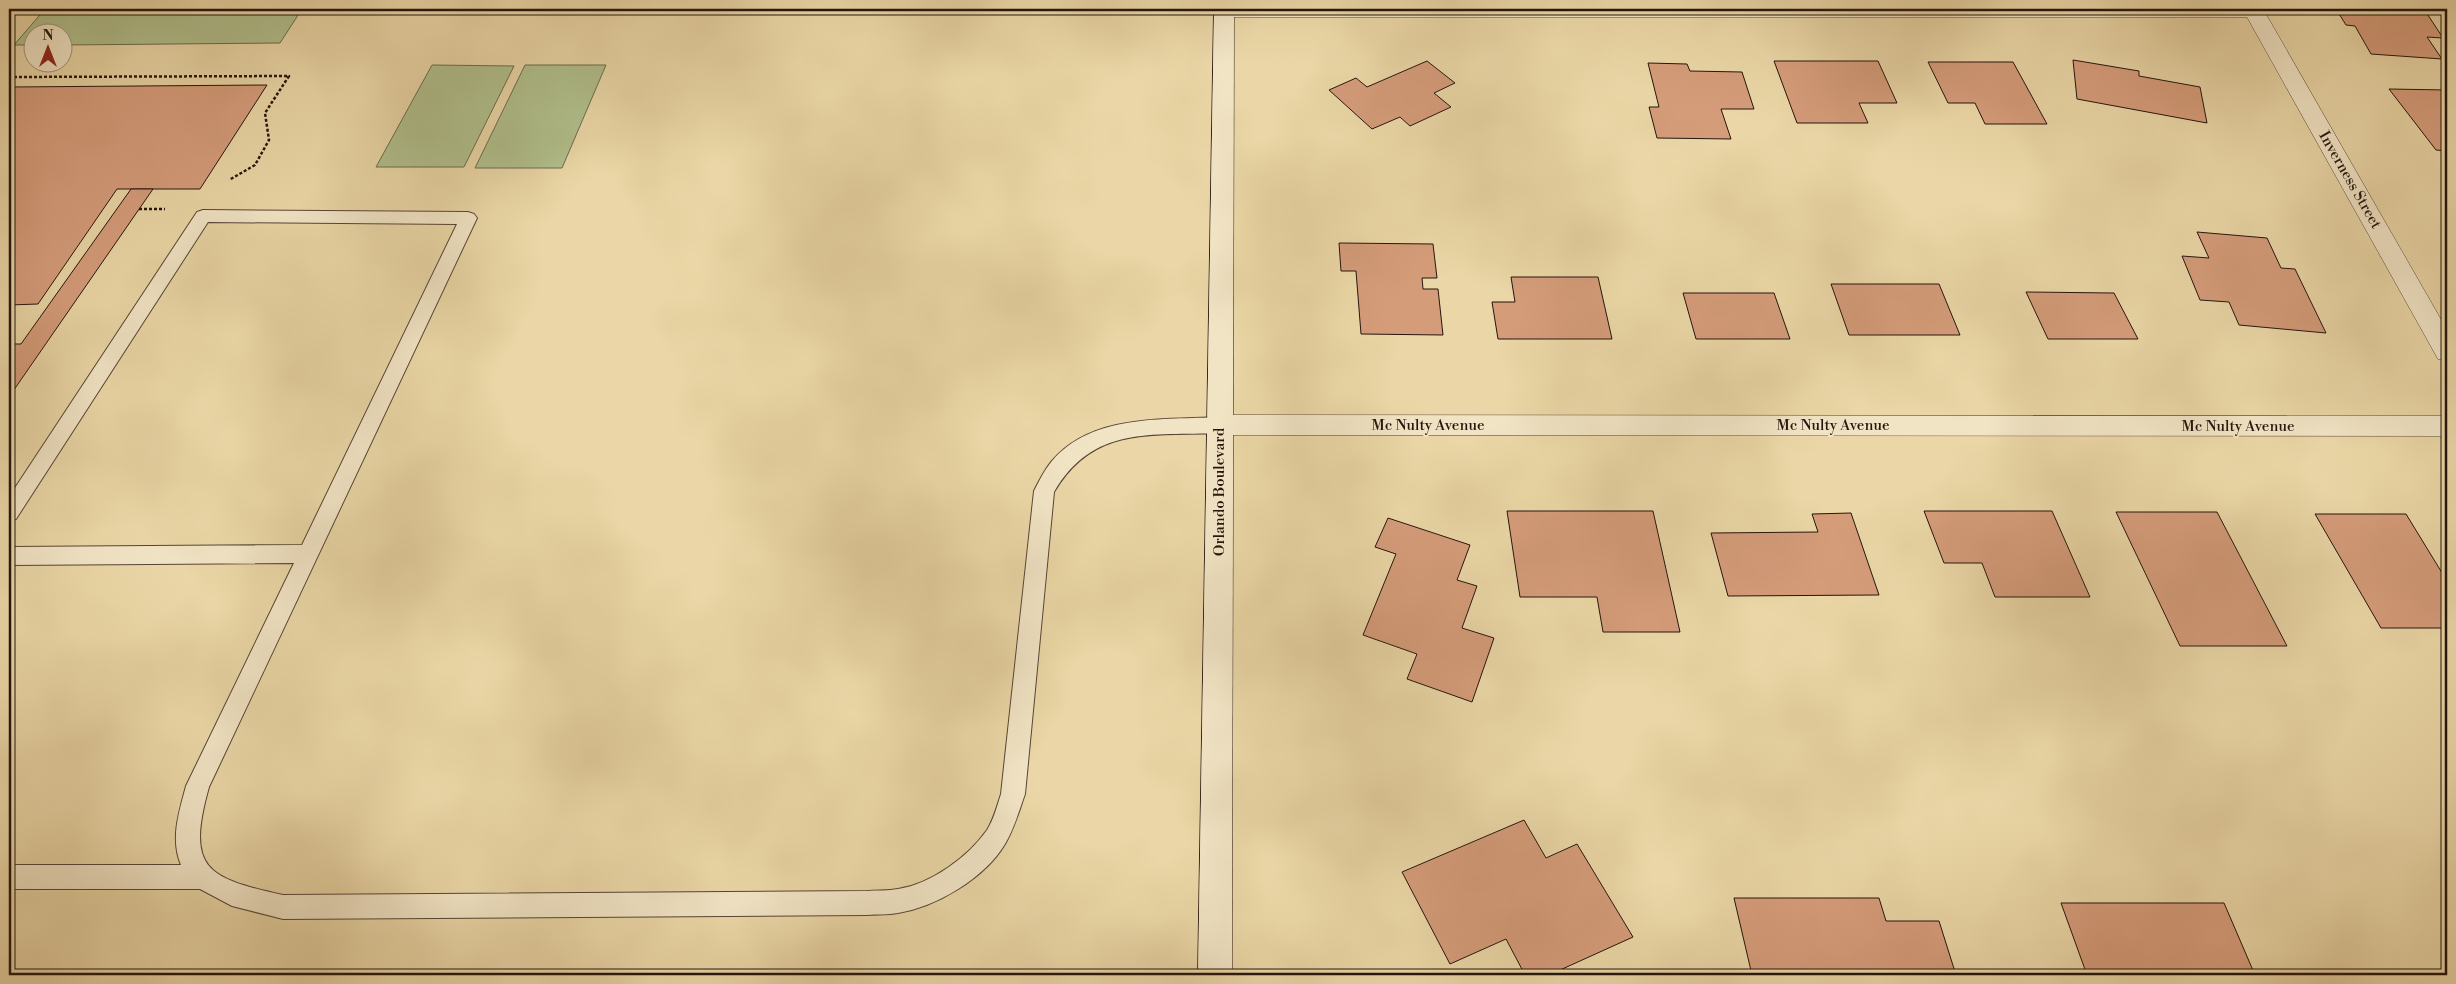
<svg xmlns="http://www.w3.org/2000/svg" width="2456" height="984" viewBox="0 0 2456 984" font-family="'Libre Bodoni',serif">
  <style>
    .green { fill: #b0bf8c; stroke: #6a6a4d }
    .building { fill: #d59c7a; stroke: #25150e }
    .lines { fill: none; stroke-linecap: round; stroke-linejoin: round }
    .lane-casing { stroke: #564534; stroke-width: 2 }
    .street-casing { stroke: #564534; stroke-width: 1 }
    .secondary-casing { stroke: #25150e; stroke-width: 1 }
    .path { stroke: #25150e; stroke-width: 2.5; stroke-dasharray: 3 2; stroke-linecap: butt }
    .lane { fill: #f1e4c5; fill-rule: evenodd }
    .street { fill: #f1e4c5; fill-rule: evenodd }
    .secondary { fill: #f1e4c5; fill-rule: evenodd }
    .labels { text-anchor: middle; dominant-baseline: central; stroke-width: 4; stroke-linejoin: round; paint-order: stroke }
    .street-label { font-size: 15px; fill: #25150e; stroke: #f1e4c5 }
  </style>
  <rect width="100%" height="100%" fill="#ead6a6"/>
  <filter id="stains"><feTurbulence type="fractalNoise" baseFrequency=".004" numOctaves="4"/><feColorMatrix values="0 0 0 0 .2 0 0 0 0 .09 0 0 0 0 .02 0 0 0 .5 -.17"/></filter>
  <radialGradient id="worn" r=".72"><stop offset=".6" stop-color="#630" stop-opacity="0"/><stop offset="1" stop-color="#630" stop-opacity=".3"/></radialGradient>
  <g class="green">
    <path d="M45 9H302L280 43 63 45 62 32H32V45H14Z"/>
    <path d="M432 65 514 66 464 167H376Z"/>
    <path d="M525 65H606L562 168H475Z"/>
  </g>
  <g class="building">
    <path d="M2336 9H2424L2443 38 2427 37 2442 59 2371 54 2355 26 2346 25Z"/>
    <path d="M2073 60 2139 71V76L2200 87 2207 123 2077 99Z"/>
    <path d="M1427 61 1455 83 1434 93 1451 107 1410 126 1400 117 1372 129 1329 90 1356 78 1367 87Z"/>
    <path d="M1774 61H1878L1897 103H1859L1868 123H1797Z"/>
    <path d="M1928 62H2013L2047 124H1985L1975 103H1948Z"/>
    <path d="M1648 63 1687 64 1690 71 1742 72 1754 109H1721L1731 139 1657 138 1649 107H1659Z"/>
    <path d="M267 85 200 189H117L38 304 9 305V87Z"/>
    <path d="M2389 89 2447 90V151L2436 150Z"/>
    <path d="M131 189H153L9 397V344H21Z"/>
    <path d="M2197 232 2267 238 2281 268 2295 269 2326 333 2239 325 2229 302 2200 300 2182 256 2209 258Z"/>
    <path d="M1339 243 1433 244 1437 278H1422L1423 289H1438L1443 335 1361 334 1356 271H1341Z"/>
    <path d="M1511 277H1598L1612 339H1498L1492 302H1515Z"/>
    <path d="M1831 284H1939L1960 335H1849Z"/>
    <path d="M2026 292 2114 293 2138 339H2048Z"/>
    <path d="M1683 293H1774L1790 339H1696Z"/>
    <path d="M1507 511H1653L1680 632H1603L1597 597H1520Z"/>
    <path d="M1924 511H2052L2090 597H1995L1982 563H1944Z"/>
    <path d="M2116 512H2217L2287 646H2180Z"/>
    <path d="M1851 513 1879 595 1728 596 1711 533 1818 532 1812 514Z"/>
    <path d="M2315 514H2406L2447 581V628H2381Z"/>
    <path d="M1388 518 1470 545 1457 580 1477 586 1462 628 1494 638 1472 702 1407 679 1417 654 1363 635 1396 554 1375 547Z"/>
    <path d="M1524 820 1546 858 1577 844 1633 937 1549 975H1525L1506 939 1450 964 1402 872Z"/>
    <path d="M1734 898H1879L1886 921H1939L1956 975H1752Z"/>
    <path d="M2061 903H2224L2255 975H2087Z"/>
  </g>
  <g class="lines">
    <g class="lane-casing">
      <path id="lane" d="M203 210 468 212 474 214 477 218 209 787C186 869 206 878 283 895L867 891C877 890 888 891 898 889 931 884 968 857 987 830 994 819 997 806 1001 794L1034 491C1039 481 1045 469 1052 461 1092 414 1163 420 1219 417L1226 420 1229 425 1226 430 1219 433C1151 436 1093 425 1054 492L1025 794C1019 811 1014 829 1005 844 985 878 936 907 898 913 888 915 877 914 867 915L283 919 232 906 200 889H9V865H181C170 839 179 812 186 786L294 563 9 565V547L302 545 457 224 208 222 16 519 9 521V497L197 212Z"/>
    </g>
    <g class="street-casing">
      <g id="street">
        <path d="M1215 9H2263L2447 330V361L2438 359 2247 17H1224L1217 15 1214 11Z"/>
        <path d="M1219 415 2447 416V436L1219 435 1210 432 1206 425 1210 418Z"/>
      </g>
    </g>
    <g class="secondary-casing">
      <path id="secondary" d="M1214 9H1234L1232 975H1198Z"/>
    </g>
    <g class="path">
      <path d="M9 77 289 76 265 113 269 140 255 165 229 180"/>
      <path d="M139 209H165"/>
    </g>
    <use href="#lane" class="lane"/>
    <use href="#street" class="street"/>
    <use href="#secondary" class="secondary"/>
  </g>
  <g class="labels">
    <g class="street-label">
      <text transform="translate(2350 180) rotate(60)">Inverness Street</text>
      <text x="1428" y="425">Mc Nulty Avenue</text>
      <text x="1833" y="425">Mc Nulty Avenue</text>
      <text x="2238" y="426">Mc Nulty Avenue</text>
      <text transform="translate(1219 492) rotate(-90)">Orlando Boulevard</text>
    </g>
  </g>
  <rect width="2456" height="984" fill="none" stroke="#ead6a6" stroke-width="30"/>
  <rect x="10" y="10" width="2436" height="964" fill="none" stroke="#25150e" stroke-width="2.5"/>
  <rect x="15" y="15" width="2426" height="954" fill="none" stroke="#25150e"/>
  <g transform="translate(48 48)"><circle r="24" fill="#f1e4c5" stroke="#9f917c"/>
  <path d="M0-4L9 19L0 12L-9 19Z" fill="#8f2418"/>
  <text y="-8" font-size="14" font-weight="bold" text-anchor="middle" fill="#25150e">N</text>
  </g>
  <rect width="100%" height="100%" filter="url(#stains)"/>
  <rect width="100%" height="100%" fill="url(#worn)"/>
</svg>
